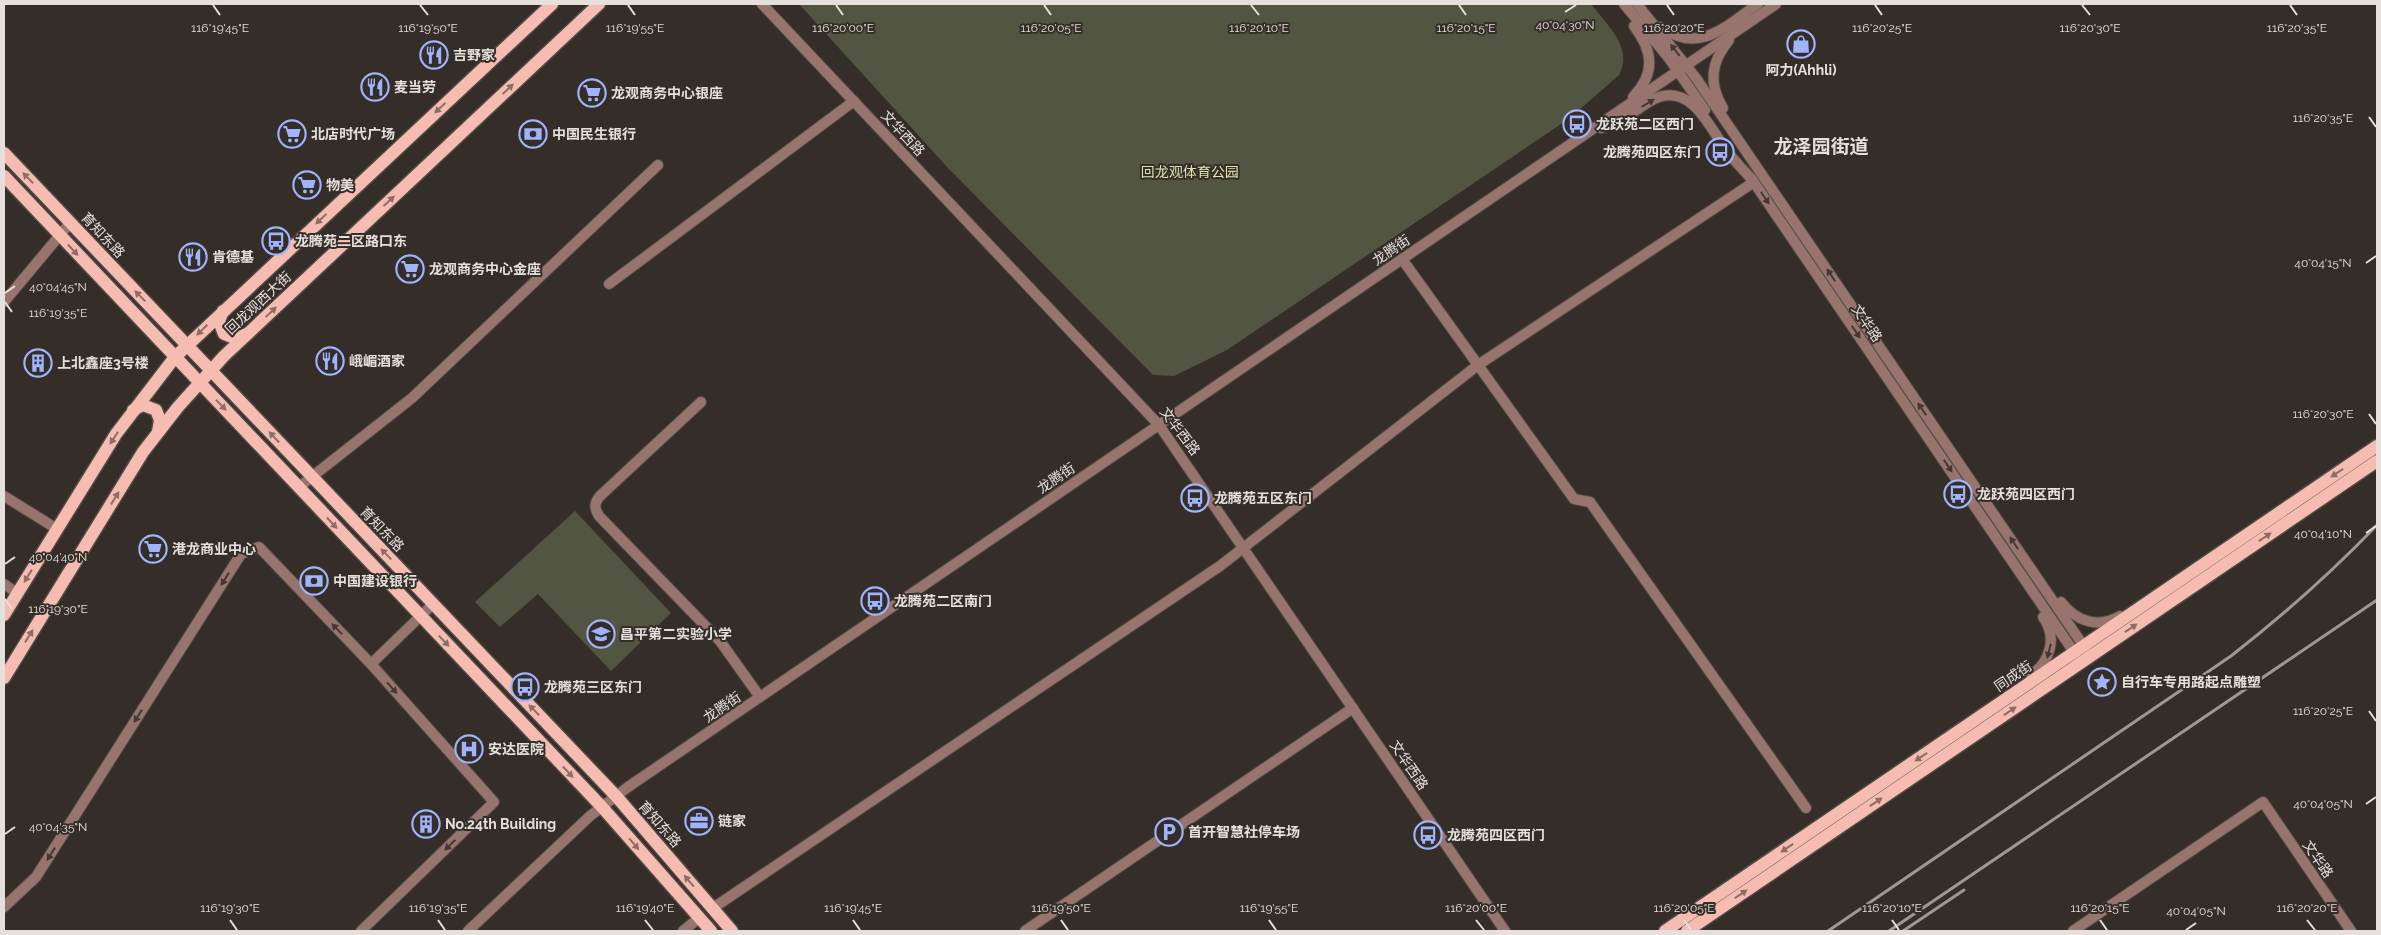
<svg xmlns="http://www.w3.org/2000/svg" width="2381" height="935" viewBox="0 0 2381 935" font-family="Raleway,'Noto Sans SC',sans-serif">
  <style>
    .green { fill: #525541 }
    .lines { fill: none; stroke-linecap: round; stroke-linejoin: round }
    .minor-casing { stroke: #514a45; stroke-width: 12 }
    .major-casing { stroke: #514a45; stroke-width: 15 }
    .minor { stroke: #97746e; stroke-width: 10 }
    .major { stroke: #f6bcb2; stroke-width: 12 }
    .rail { stroke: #9e9893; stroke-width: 3 }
    .oneway { fill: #443832 }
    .oneway2 { fill: #8c6e66 }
    .ticks { fill: none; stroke: #e5e0dc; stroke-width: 2 }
    .labels { text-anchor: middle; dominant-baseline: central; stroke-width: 4; stroke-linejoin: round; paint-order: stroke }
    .poi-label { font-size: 14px; font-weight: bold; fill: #e5e0dc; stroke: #352e28; text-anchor: start }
    .street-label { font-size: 14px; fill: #e5e0dc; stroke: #352e28 }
    .park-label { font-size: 14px; fill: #dbe4ae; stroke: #352e28 }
    .district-label { font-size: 19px; font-weight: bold; fill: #e5e0dc; stroke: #352e28 }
    .ticks-label { font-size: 12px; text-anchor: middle; fill: #e5e0dc; stroke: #352e28; stroke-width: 4; stroke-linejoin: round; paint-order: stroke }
  </style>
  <rect width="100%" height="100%" fill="#352e28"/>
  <g class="green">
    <path d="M799 4H1591C1607 25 1634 48 1619 75L1570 118 1227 350 1174 376 1153 375 948 168Z"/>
    <path d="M575 511 671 613 611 671 538 594 500 627 475 602Z"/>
  </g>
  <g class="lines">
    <g class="minor-casing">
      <g id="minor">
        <path d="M762 4 1159 425 1505 931"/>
        <path d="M1624 4 1668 57 1705 110"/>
        <path d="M1637 4 1696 78 2087 651"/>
        <path d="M1660 27C1699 55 1726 26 1758 4"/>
        <path d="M1633 97C1656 73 1653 51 1634 26"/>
        <path d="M1723 108C1708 83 1711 62 1729 40"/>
        <path d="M1751 178 2078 658"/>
        <path d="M1402 259 1574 499 1590 502 1806 808"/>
        <path d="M609 284 854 101"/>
        <path d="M4 302 70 223"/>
        <path d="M701 402 600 496C594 503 594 508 599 516L720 641 760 697"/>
        <path d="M299 487 412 398 658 165"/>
        <path d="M4 496 57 529"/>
        <path d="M4 584 17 593"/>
        <path d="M2061 602C2076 621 2097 629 2120 616"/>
        <path d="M2030 676C2050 662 2058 638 2043 617"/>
        <path d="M4 907 36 877 241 554 259 547 371 664"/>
        <path d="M713 908 1220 566 1478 365 1754 182C1745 171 1734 161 1726 150 1710 128 1693 86 1659 97 1647 101 1637 111 1626 117 1618 122 1610 125 1601 128"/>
        <path d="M361 931 494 802 371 664 433 604"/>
        <path d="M468 931 590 816 628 787 1776 4"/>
        <path d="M683 931 699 918"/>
        <path d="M1025 931 1353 708"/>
        <path d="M2073 931 2263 802 2351 931"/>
      </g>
    </g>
    <g class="major-casing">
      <g id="major">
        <path d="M4 153 616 796 732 931"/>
        <path d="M4 176 602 807 711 931"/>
        <path d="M223 311 219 321 224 334 234 338 247 334"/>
        <path d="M133 410 143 405 156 410 160 420 158 432"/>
        <path d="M4 615 116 434 175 357 552 4"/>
        <path d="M4 678 143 452 178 407 224 356 599 4"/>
        <path d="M1665 931 2377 446"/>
        <path d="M1687 931 2377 461"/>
      </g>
    </g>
    <use href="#minor" class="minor"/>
    <use href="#major" class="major"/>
    <g class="rail">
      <path d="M1828 931 2231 656C2285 614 2330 574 2377 525"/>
      <path d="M1889 931 2377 600"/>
      <path d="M1903 931 1964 890"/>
    </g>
  </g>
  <defs><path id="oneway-solid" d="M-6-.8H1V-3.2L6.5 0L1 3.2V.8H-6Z" transform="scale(1.25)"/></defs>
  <g class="oneway">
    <use href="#oneway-solid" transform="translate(1675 50) rotate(-129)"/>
    <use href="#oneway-solid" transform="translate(1648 103) rotate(-32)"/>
    <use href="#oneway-solid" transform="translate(1765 198) rotate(56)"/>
    <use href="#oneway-solid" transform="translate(1831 275) rotate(-124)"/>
    <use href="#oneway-solid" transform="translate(1856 332) rotate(56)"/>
    <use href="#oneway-solid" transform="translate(1922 409) rotate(-124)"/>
    <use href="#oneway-solid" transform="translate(1948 466) rotate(56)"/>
    <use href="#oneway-solid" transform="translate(2014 543) rotate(-124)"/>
    <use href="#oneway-solid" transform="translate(225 579) rotate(122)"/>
    <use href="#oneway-solid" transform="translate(337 629) rotate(-134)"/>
    <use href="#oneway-solid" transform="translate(2049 651) rotate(104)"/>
    <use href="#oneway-solid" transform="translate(392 688) rotate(48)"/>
    <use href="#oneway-solid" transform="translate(138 716) rotate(122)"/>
    <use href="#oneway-solid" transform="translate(450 845) rotate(136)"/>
    <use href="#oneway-solid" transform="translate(51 854) rotate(122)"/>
  </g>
  <g class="oneway2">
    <use href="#oneway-solid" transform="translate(508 89) rotate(-43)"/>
    <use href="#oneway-solid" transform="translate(440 108) rotate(137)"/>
    <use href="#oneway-solid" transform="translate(28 178) rotate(-134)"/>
    <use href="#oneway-solid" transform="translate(389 201) rotate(-43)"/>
    <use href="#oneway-solid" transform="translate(321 219) rotate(137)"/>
    <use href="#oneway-solid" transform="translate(73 250) rotate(47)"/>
    <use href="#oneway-solid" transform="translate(140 296) rotate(-134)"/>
    <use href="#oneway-solid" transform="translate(271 312) rotate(-43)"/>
    <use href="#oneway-solid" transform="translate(202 330) rotate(136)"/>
    <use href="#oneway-solid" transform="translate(221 405) rotate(46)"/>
    <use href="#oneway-solid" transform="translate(274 437) rotate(-133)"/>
    <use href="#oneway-solid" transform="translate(114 438) rotate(123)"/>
    <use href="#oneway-solid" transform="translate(2337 473) rotate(146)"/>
    <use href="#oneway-solid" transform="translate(115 498) rotate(-58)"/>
    <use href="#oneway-solid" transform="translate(332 523) rotate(47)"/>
    <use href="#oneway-solid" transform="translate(2265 537) rotate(-34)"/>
    <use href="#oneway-solid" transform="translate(386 554) rotate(-134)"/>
    <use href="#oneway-solid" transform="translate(28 576) rotate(122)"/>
    <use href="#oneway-solid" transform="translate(2131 628) rotate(-34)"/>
    <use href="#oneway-solid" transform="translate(29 636) rotate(-58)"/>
    <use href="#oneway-solid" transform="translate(444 641) rotate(46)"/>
    <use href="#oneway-solid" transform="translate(534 710) rotate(-134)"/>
    <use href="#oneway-solid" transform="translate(2010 711) rotate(-34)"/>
    <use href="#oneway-solid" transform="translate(1921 757) rotate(146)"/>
    <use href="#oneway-solid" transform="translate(568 772) rotate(47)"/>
    <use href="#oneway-solid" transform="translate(1876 802) rotate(-34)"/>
    <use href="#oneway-solid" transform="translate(634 844) rotate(49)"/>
    <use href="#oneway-solid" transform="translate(1787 848) rotate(146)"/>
    <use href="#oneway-solid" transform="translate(689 881) rotate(-131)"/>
    <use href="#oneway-solid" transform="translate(1741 894) rotate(-34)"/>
  </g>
  <path class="ticks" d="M213 5 220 15M420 5 428 15M628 5 635 15M836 5 843 15M1044 5 1051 15M1251 5 1259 15M1459 5 1466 15M1667 5 1674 15M1875 5 1882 15M2082 5 2090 15M2290 5 2297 15M1565 12 1576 5M2369 117 2376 127M2366 263 2376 256M5 293 15 286M5 302 12 312M2369 414 2376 424M2366 533 2376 526M5 564 15 557M5 599 12 609M2369 711 2376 721M2366 804 2376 797M5 834 15 827M230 920 237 930M438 920 445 930M645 920 653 930M853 920 860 930M1061 920 1068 930M1269 920 1276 930M1476 920 1484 930M1684 920 1691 930M1892 920 1899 930M2100 920 2107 930M2307 920 2315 930M2186 930 2196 923"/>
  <defs>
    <g id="shop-ring" transform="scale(1.4375)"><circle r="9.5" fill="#352e28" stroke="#a0b3fd" stroke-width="1.5"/><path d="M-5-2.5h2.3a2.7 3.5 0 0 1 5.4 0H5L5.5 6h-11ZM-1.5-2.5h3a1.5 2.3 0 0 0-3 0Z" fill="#a0b3fd"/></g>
    <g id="restaurant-ring" transform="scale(1.4375)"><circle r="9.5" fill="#352e28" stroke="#a0b3fd" stroke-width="1.5"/><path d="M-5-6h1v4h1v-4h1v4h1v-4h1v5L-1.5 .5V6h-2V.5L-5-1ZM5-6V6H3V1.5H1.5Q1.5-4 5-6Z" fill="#a0b3fd"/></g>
    <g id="supermarket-ring" transform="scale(1.4375)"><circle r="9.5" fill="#352e28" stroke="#a0b3fd" stroke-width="1.5"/><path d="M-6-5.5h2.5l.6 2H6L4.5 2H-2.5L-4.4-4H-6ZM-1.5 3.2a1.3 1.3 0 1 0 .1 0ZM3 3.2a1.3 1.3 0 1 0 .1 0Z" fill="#a0b3fd"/></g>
    <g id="bus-ring" transform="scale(1.4375)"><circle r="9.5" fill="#352e28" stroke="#a0b3fd" stroke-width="1.5"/><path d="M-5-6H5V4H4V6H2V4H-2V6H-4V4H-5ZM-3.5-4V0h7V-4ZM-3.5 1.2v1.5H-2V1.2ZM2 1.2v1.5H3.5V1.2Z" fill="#a0b3fd"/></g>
    <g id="bank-ring" transform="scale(1.4375)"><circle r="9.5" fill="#352e28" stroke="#a0b3fd" stroke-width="1.5"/><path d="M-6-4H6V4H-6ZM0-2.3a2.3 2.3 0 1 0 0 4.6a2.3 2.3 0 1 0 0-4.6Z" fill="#a0b3fd"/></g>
    <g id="building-ring" transform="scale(1.4375)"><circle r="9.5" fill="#352e28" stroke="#a0b3fd" stroke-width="1.5"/><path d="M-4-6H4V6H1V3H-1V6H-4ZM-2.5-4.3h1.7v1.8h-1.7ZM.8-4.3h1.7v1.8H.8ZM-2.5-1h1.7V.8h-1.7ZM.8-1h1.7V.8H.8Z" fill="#a0b3fd"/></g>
    <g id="school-ring" transform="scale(1.4375)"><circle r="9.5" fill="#352e28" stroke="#a0b3fd" stroke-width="1.5"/><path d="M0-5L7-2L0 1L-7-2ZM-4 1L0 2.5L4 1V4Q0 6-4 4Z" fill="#a0b3fd"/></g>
    <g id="sight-ring" transform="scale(1.4375)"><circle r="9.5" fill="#352e28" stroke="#a0b3fd" stroke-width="1.5"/><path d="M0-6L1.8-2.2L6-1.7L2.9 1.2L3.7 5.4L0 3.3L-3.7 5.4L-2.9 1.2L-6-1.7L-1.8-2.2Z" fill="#a0b3fd"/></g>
    <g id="hospital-ring" transform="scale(1.4375)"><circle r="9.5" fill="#352e28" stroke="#a0b3fd" stroke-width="1.5"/><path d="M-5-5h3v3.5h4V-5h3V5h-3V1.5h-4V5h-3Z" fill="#a0b3fd"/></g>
    <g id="office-ring" transform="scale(1.4375)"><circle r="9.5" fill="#352e28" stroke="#a0b3fd" stroke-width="1.5"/><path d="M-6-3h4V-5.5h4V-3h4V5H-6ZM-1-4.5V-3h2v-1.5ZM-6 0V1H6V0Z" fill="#a0b3fd"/></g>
    <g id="parking-ring" transform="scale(1.4375)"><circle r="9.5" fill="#352e28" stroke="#a0b3fd" stroke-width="1.5"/><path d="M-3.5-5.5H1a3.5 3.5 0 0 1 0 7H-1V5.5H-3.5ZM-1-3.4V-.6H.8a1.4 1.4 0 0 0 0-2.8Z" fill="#a0b3fd"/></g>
  </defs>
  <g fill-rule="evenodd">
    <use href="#shop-ring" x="1801" y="44"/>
    <use href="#restaurant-ring" x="434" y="55"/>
    <use href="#restaurant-ring" x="375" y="87"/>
    <use href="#supermarket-ring" x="592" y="93"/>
    <use href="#bus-ring" x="1577" y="124"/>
    <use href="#supermarket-ring" x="292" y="134"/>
    <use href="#bank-ring" x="533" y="134"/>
    <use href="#bus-ring" x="1720" y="152"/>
    <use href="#supermarket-ring" x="307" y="185"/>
    <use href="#bus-ring" x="276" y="241"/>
    <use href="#restaurant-ring" x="193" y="257"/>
    <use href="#supermarket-ring" x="410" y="269"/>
    <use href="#restaurant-ring" x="330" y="361"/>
    <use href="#building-ring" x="38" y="363"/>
    <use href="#bus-ring" x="1958" y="494"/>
    <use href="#bus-ring" x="1195" y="498"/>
    <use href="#supermarket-ring" x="153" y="549"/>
    <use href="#bank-ring" x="314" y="581"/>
    <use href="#bus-ring" x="875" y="601"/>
    <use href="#school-ring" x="601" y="634"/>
    <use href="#sight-ring" x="2102" y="682"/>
    <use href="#bus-ring" x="525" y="687"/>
    <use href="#hospital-ring" x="469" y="749"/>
    <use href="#office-ring" x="699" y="821"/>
    <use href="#building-ring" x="426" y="824"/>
    <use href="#parking-ring" x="1169" y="832"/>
    <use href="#bus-ring" x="1428" y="835"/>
  </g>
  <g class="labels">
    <g class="poi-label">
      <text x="453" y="55">吉野家</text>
      <text x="1801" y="70" text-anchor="middle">阿力(Ahhli)</text>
      <text x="394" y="87">麦当劳</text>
      <text x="611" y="93">龙观商务中心银座</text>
      <text x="1596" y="124">龙跃苑二区西门</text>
      <text x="311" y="134">北店时代广场</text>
      <text x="552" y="134">中国民生银行</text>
      <text x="1701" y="152" text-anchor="end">龙腾苑四区东门</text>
      <text x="326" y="185">物美</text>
      <text x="295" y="241">龙腾苑二区路口东</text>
      <text x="212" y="257">肯德基</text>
      <text x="429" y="269">龙观商务中心金座</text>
      <text x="349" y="361">峨嵋酒家</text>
      <text x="57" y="363">上北鑫座3号楼</text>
      <text x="1977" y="494">龙跃苑四区西门</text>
      <text x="1214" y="498">龙腾苑五区东门</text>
      <text x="172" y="549">港龙商业中心</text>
      <text x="333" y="581">中国建设银行</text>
      <text x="894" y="601">龙腾苑二区南门</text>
      <text x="620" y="634">昌平第二实验小学</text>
      <text x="2121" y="682">自行车专用路起点雕塑</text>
      <text x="544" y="687">龙腾苑三区东门</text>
      <text x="488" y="749">安达医院</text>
      <text x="718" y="821">链家</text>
      <text x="445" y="824">No.24th Building</text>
      <text x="1188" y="832">首开智慧社停车场</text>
      <text x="1447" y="835">龙腾苑四区西门</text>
    </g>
    <g class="street-label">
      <text transform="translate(903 133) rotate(47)">文华西路</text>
      <text transform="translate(103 235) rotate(47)">育知东路</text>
      <text transform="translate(1391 250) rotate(-34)">龙腾街</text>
      <text transform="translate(258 303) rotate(-43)">回龙观西大街</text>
      <text transform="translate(1867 323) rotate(56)">文华路</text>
      <text transform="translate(1180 431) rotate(53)">文华西路</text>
      <text transform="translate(1056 478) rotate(-34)">龙腾街</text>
      <text transform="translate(382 529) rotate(46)">育知东路</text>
      <text transform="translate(2013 676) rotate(-34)">同成街</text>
      <text transform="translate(722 707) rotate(-34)">龙腾街</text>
      <text transform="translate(1409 765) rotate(56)">文华西路</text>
      <text transform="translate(660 824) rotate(49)">育知东路</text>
      <text transform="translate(2318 859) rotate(56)">文华路</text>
    </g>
    <g class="park-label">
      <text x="1190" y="172">回龙观体育公园</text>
    </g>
    <g class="district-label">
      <text x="1821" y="146">龙泽园街道</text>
    </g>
  </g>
  <g class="ticks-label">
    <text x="1565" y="29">40°04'30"N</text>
    <text x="1259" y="32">116°20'10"E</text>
    <text x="1466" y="32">116°20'15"E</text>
    <text x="1882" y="32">116°20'25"E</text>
    <text x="220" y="32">116°19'45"E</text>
    <text x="428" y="32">116°19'50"E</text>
    <text x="635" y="32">116°19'55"E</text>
    <text x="843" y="32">116°20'00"E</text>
    <text x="1051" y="32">116°20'05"E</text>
    <text x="1674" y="32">116°20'20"E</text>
    <text x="2090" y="32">116°20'30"E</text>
    <text x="2297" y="32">116°20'35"E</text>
    <text x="2323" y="122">116°20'35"E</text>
    <text x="2323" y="267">40°04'15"N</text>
    <text x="58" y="291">40°04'45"N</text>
    <text x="58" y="317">116°19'35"E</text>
    <text x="2323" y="418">116°20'30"E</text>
    <text x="2323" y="538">40°04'10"N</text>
    <text x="58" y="561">40°04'40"N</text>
    <text x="58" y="613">116°19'30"E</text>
    <text x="2323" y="715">116°20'25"E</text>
    <text x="2323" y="808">40°04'05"N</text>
    <text x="58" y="831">40°04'35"N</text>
    <text x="230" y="912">116°19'30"E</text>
    <text x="438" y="912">116°19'35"E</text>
    <text x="645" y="912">116°19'40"E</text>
    <text x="853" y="912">116°19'45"E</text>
    <text x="1061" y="912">116°19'50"E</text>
    <text x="1269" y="912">116°19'55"E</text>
    <text x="1476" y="912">116°20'00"E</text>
    <text x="1684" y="912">116°20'05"E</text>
    <text x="1892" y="912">116°20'10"E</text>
    <text x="2100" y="912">116°20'15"E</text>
    <text x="2307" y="912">116°20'20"E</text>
    <text x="2196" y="915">40°04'05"N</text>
  </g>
  <rect width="2381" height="935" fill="none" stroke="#e5e0dc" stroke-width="10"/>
</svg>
